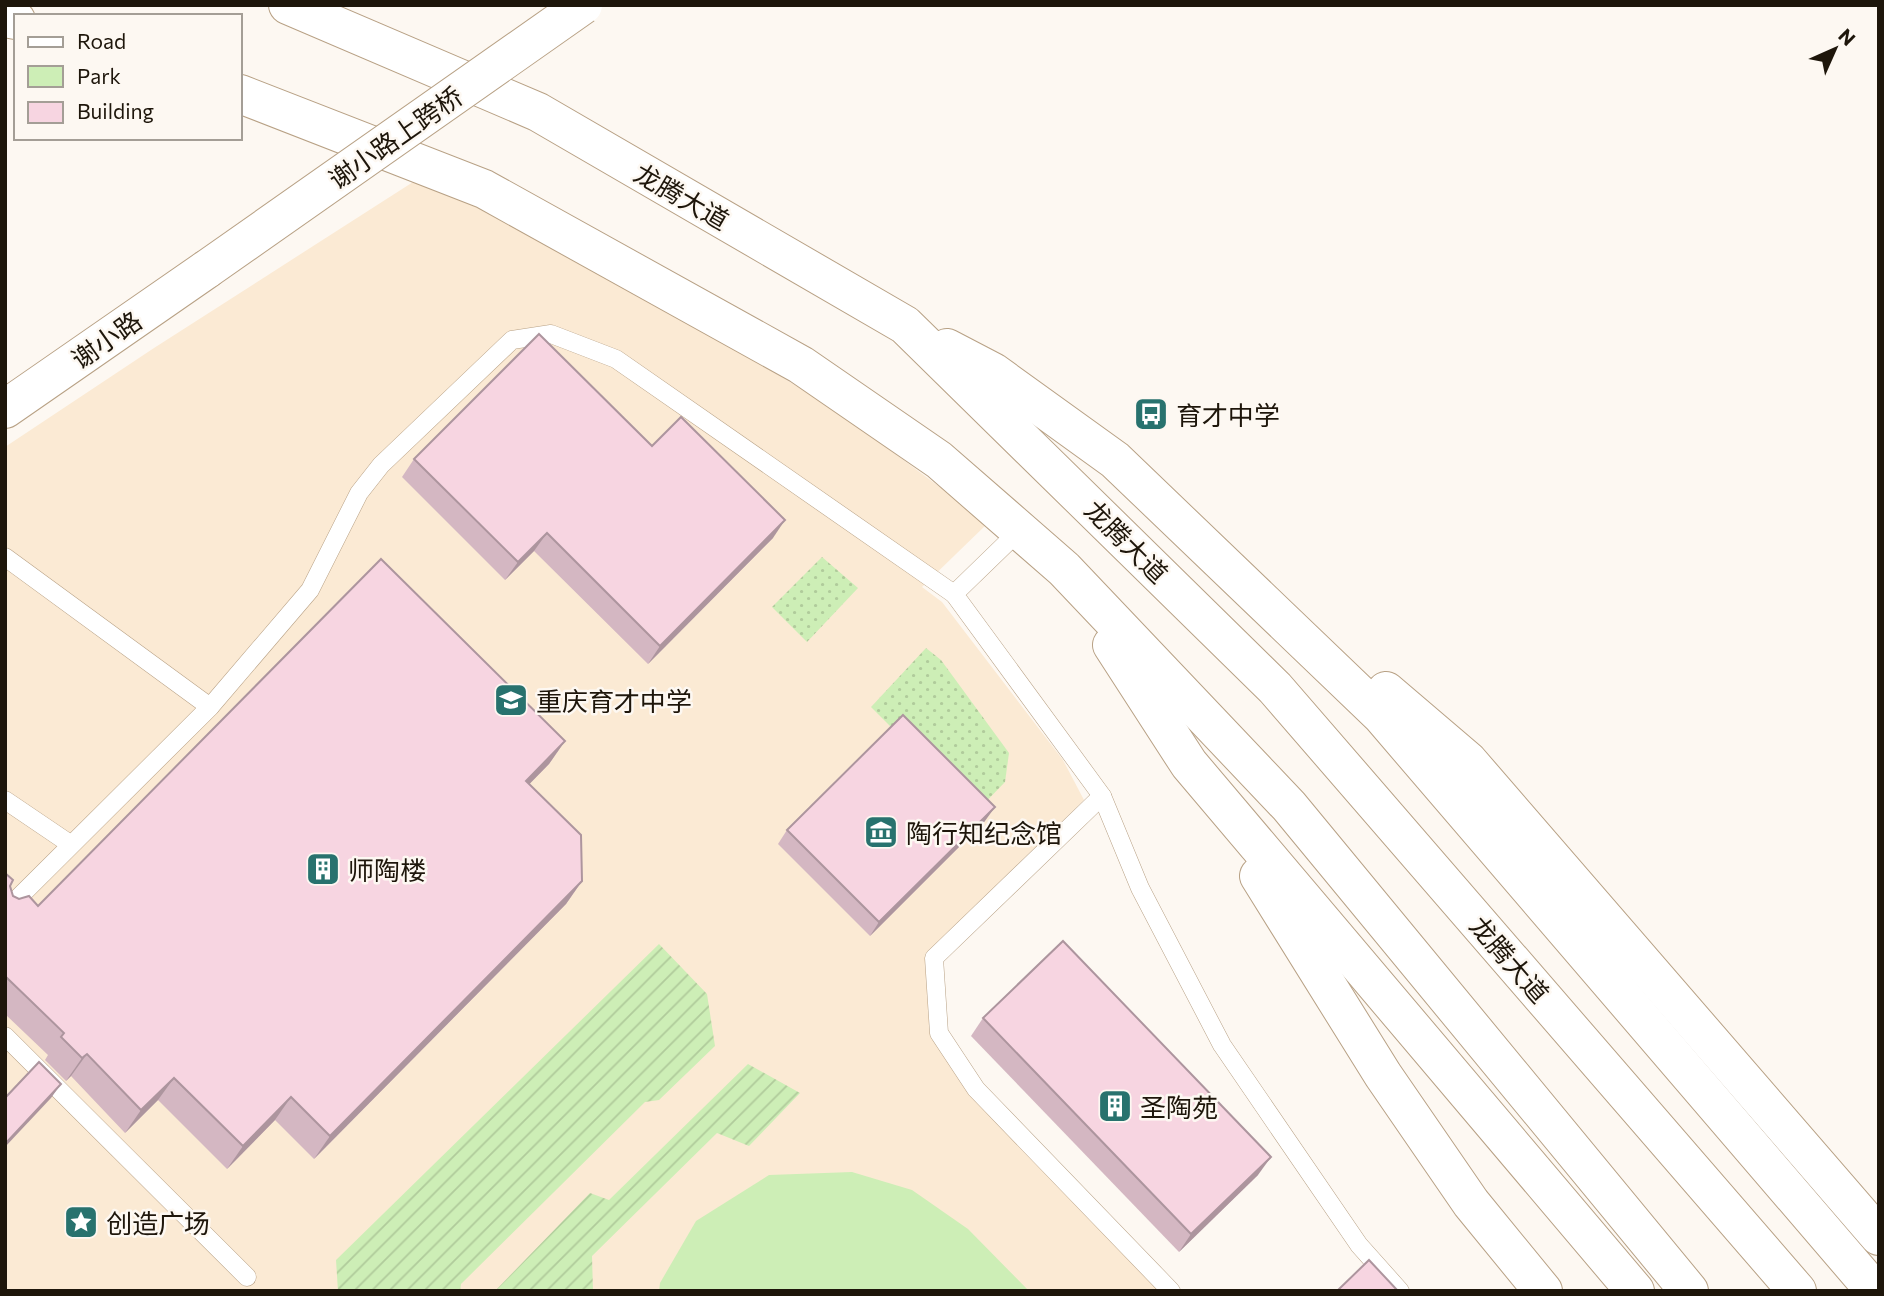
<svg xmlns="http://www.w3.org/2000/svg" width="1884" height="1296" viewBox="0 0 1884 1296" font-family="Commissioner,'Noto Sans SC',sans-serif">
  <style>
    .built { fill: #fbead4 }
    .grass { fill: url(#grass-dots) }
    .park { fill: #cdeeb6 }
    .garden { fill: url(#garden-furrows) }
    .lines { fill: none; stroke-linecap: round; stroke-linejoin: round }
    .service-casing { stroke: #b8a185; stroke-width: 19 }
    .tertiary-casing { stroke: #b8a185; stroke-width: 40 }
    .trunk-casing { stroke: #b8a185; stroke-width: 40 }
    .service { stroke: #fff; stroke-width: 18 }
    .tertiary { stroke: #fff; stroke-width: 38 }
    .trunk { stroke: #fff; stroke-width: 38 }
    .tertiary-bridge-casing { stroke: #b8a185; stroke-width: 40; stroke-linecap: butt }
    .tertiary-bridge { stroke: #fff; stroke-width: 38 }
    .wall { fill: #d4b7c2 }
    .shaded-wall { fill: #ad959e }
    .building { fill: #f7d5e1; stroke: #ad959e; stroke-width: 2 }
    .labels { text-anchor: middle; dominant-baseline: central; stroke-width: 5; stroke-linejoin: round; paint-order: stroke }
    .street-label { font-size: 26px; fill: #1e160b; stroke: #fdf8f2 }
    .poi-label { font-size: 26px; fill: #1e160b; stroke: #fdf8f2; text-anchor: start }
  </style>
  <defs>
    <pattern id="grass-dots" width="8" height="8" patternUnits="userSpaceOnUse" patternTransform="scale(1.75)"><rect width="8" height="8" fill="#cdeeb6"/><path d="M2 2h.1M6 6h.1" fill="none" stroke="#b0cb9b" stroke-width="1.8" stroke-linecap="round"/></pattern>
    <pattern id="garden-furrows" width="10" height="10" patternUnits="userSpaceOnUse" patternTransform="scale(1.75)"><rect width="10" height="10" fill="#cdeeb6"/><path d="M-1 1l2-2M0 10L10 0M9 11l2-2" fill="none" stroke="#b0cb9b"/></pattern>
  </defs>
  <rect width="100%" height="100%" fill="#fdf8f2"/>
  <path class="built" d="M424 175 613 274 839 412 988 523 922 587 942 602 1063 760 1084 800 925 954 936 1034 1165 1291H5V447L154 348Z"/>
  <g class="grass">
    <path d="M822 557 858 588 807 642 772 607Z"/>
    <path d="M926 648 941 660 1009 753 1005 782 976 812 871 707Z"/>
  </g>
  <path class="park" d="M852 1172 912 1190 968 1229 1029 1291H659L660 1283 696 1221 769 1175Z"/>
  <g class="garden">
    <path d="M659 944 707 994 715 1046 659 1100 645 1102 461 1284 460 1291H338L336 1260Z"/>
    <path d="M748 1064 800 1093 749 1146 717 1133 592 1256 593 1291H495L590 1193 609 1200Z"/>
  </g>
  <g class="lines">
    <g class="service-casing">
      <g id="service">
        <path d="M1020 530 954 594 1102 796 1140 888 1222 1045 1359 1245 1400 1291"/>
        <path d="M5 557 210 707"/>
        <path d="M1102 796 934 958 939 1033 976 1089 1171 1291"/>
        <path d="M5 800 70 844"/>
        <path d="M5 911 210 707 310 590 359 493 381 465 512 340 551 334 616 359 954 594"/>
        <path d="M5 1036 247 1277"/>
      </g>
    </g>
    <g class="tertiary-casing">
      <path id="tertiary" d="M5 409 207 269"/>
    </g>
    <g class="trunk-casing">
      <g id="trunk">
        <path d="M288 5 538 112 905 325 1275 688 1797 1291"/>
        <path d="M5 18 16 20"/>
        <path d="M240 94 484 189 801 365 939 460 1064 569 1289 806 1689 1291"/>
        <path d="M947 348 993 372 1115 460 1381 715 1875 1291"/>
        <path d="M1112 645 1189 764 1635 1291"/>
        <path d="M1386 691 1468 761 1879 1236"/>
        <path d="M1259 876 1383 1075 1471 1203 1543 1291"/>
      </g>
    </g>
    <use href="#service" class="service"/>
    <use href="#tertiary" class="tertiary"/>
    <use href="#trunk" class="trunk"/>
    <g class="tertiary-bridge-casing">
      <path id="tertiary-bridge" d="M207 269 583 5"/>
    </g>
    <use href="#tertiary-bridge" class="tertiary-bridge"/>
  </g>
  <g class="wall">
    <path d="M652 446 773 538 648 664 534 551 505 580 402 477 414 459Z"/>
    <path d="M565 741 549 764 529 784 582 881 566 904 314 1159 275 1120 227 1169 158 1100 125 1133 71 1076 66 1081 45 1060 48 1055 5 1014V873L13 896 19 899 38 906Z"/>
    <path d="M985 821 870 936 778 844 787 830Z"/>
    <path d="M983 1018 1258 1175 1179 1252 971 1036Z"/>
  </g>
  <g class="shaded-wall">
    <path d="M785 520 773 538 648 664 660 646Z"/>
    <path d="M547 533 534 551 505 580 518 562Z"/>
    <path d="M565 741 549 764 510 804 526 781Z"/>
    <path d="M995 807 985 821 870 936 879 922Z"/>
    <path d="M582 881 566 904 314 1159 330 1136Z"/>
    <path d="M87 1054 71 1076 66 1081 82 1058Z"/>
    <path d="M174 1078 158 1100 125 1133 141 1110Z"/>
    <path d="M61 1084 51 1098 5 1147V1144Z"/>
    <path d="M291 1097 275 1120 227 1169 243 1146Z"/>
    <path d="M1271 1157 1258 1175 1179 1252 1191 1234Z"/>
  </g>
  <g class="building">
    <path d="M539 334 652 446 681 417 785 520 660 646 547 533 518 562 414 459Z"/>
    <path d="M381 559 565 741 526 781 581 835 582 881 330 1136 291 1097 243 1146 174 1078 141 1110 87 1054 82 1058 61 1037 64 1033 5 976V873L13 880 10 886 13 896 19 899 29 896 38 906Z"/>
    <path d="M903 715 995 807 879 922 787 830Z"/>
    <path d="M1063 941 1271 1157 1191 1234 983 1018Z"/>
    <path d="M39 1062 61 1084 5 1144V1098Z"/>
    <path d="M1369 1260 1398 1291H1337Z"/>
  </g>
  <defs>
    <g id="bus-square" transform="scale(1.75)"><rect x="-9" y="-9" width="18" height="18" rx="4" fill="#28726e" stroke="#fdf8f2"/><path d="M-5-6H5V4H4V6H2V4H-2V6H-4V4H-5ZM-3.5-4V0h7V-4ZM-3.5 1.2v1.5H-2V1.2ZM2 1.2v1.5H3.5V1.2Z" fill="#fff"/></g>
    <g id="school-square" transform="scale(1.75)"><rect x="-9" y="-9" width="18" height="18" rx="4" fill="#28726e" stroke="#fdf8f2"/><path d="M0-5L7-2L0 1L-7-2ZM-4 1L0 2.5L4 1V4Q0 6-4 4Z" fill="#fff"/></g>
    <g id="museum-square" transform="scale(1.75)"><rect x="-9" y="-9" width="18" height="18" rx="4" fill="#28726e" stroke="#fdf8f2"/><path d="M0-6L6-3V-2H-6V-3ZM-5-1h2V3h-2ZM-1-1h2V3h-2ZM3-1h2V3H3ZM-6 4H6V6H-6Z" fill="#fff"/></g>
    <g id="building-square" transform="scale(1.75)"><rect x="-9" y="-9" width="18" height="18" rx="4" fill="#28726e" stroke="#fdf8f2"/><path d="M-4-6H4V6H1V3H-1V6H-4ZM-2.5-4.3h1.7v1.8h-1.7ZM.8-4.3h1.7v1.8H.8ZM-2.5-1h1.7V.8h-1.7ZM.8-1h1.7V.8H.8Z" fill="#fff"/></g>
    <g id="sight-square" transform="scale(1.75)"><rect x="-9" y="-9" width="18" height="18" rx="4" fill="#28726e" stroke="#fdf8f2"/><path d="M0-6L1.8-2.2L6-1.7L2.9 1.2L3.7 5.4L0 3.3L-3.7 5.4L-2.9 1.2L-6-1.7L-1.8-2.2Z" fill="#fff"/></g>
  </defs>
  <g fill-rule="evenodd">
    <use href="#bus-square" x="1151" y="414"/>
    <use href="#school-square" x="511" y="700"/>
    <use href="#museum-square" x="881" y="832"/>
    <use href="#building-square" x="323" y="869"/>
    <use href="#building-square" x="1115" y="1106"/>
    <use href="#sight-square" x="81" y="1222"/>
  </g>
  <g class="labels">
    <g class="street-label">
      <text transform="translate(395 137) rotate(-35)">谢小路上跨桥</text>
      <text transform="translate(682 196) rotate(30)">龙腾大道</text>
      <text transform="translate(106 339) rotate(-35)">谢小路</text>
      <text transform="translate(1127 541) rotate(45)">龙腾大道</text>
      <text transform="translate(1510 959) rotate(49)">龙腾大道</text>
    </g>
    <g class="poi-label">
      <text x="1176" y="414">育才中学</text>
      <text x="536" y="700">重庆育才中学</text>
      <text x="906" y="832">陶行知纪念馆</text>
      <text x="348" y="869">师陶楼</text>
      <text x="1140" y="1106">圣陶苑</text>
      <text x="106" y="1222">创造广场</text>
    </g>
  </g>
  <rect width="1884" height="1296" fill="none" stroke="#1e160b" stroke-width="14"/>
  <rect x="14" y="14" width="228" height="126" fill="#fdf8f2" stroke="#a49e96" stroke-width="2"/>
  <rect x="28" y="37" width="35" height="10" fill="#ffffff" stroke="#a49e96" stroke-width="2"/>
  <text x="77" y="49" font-size="21" fill="#1e160b">Road</text>
  <rect x="28" y="66" width="35" height="21" fill="#cdeeb6" stroke="#a49e96" stroke-width="2"/>
  <text x="77" y="84" font-size="21" fill="#1e160b">Park</text>
  <rect x="28" y="102" width="35" height="21" fill="#f7d5e1" stroke="#a49e96" stroke-width="2"/>
  <text x="77" y="119" font-size="21" fill="#1e160b">Building</text>
  <g transform="translate(1835 49) rotate(45)" stroke="#fdf8f2" stroke-width="5" paint-order="stroke">
  <path d="M0-5L12 26L0 18L-12 26Z" fill="#1e160b"/>
  <text y="-10" font-size="19" font-weight="bold" text-anchor="middle" fill="#1e160b">N</text>
  </g>
</svg>
